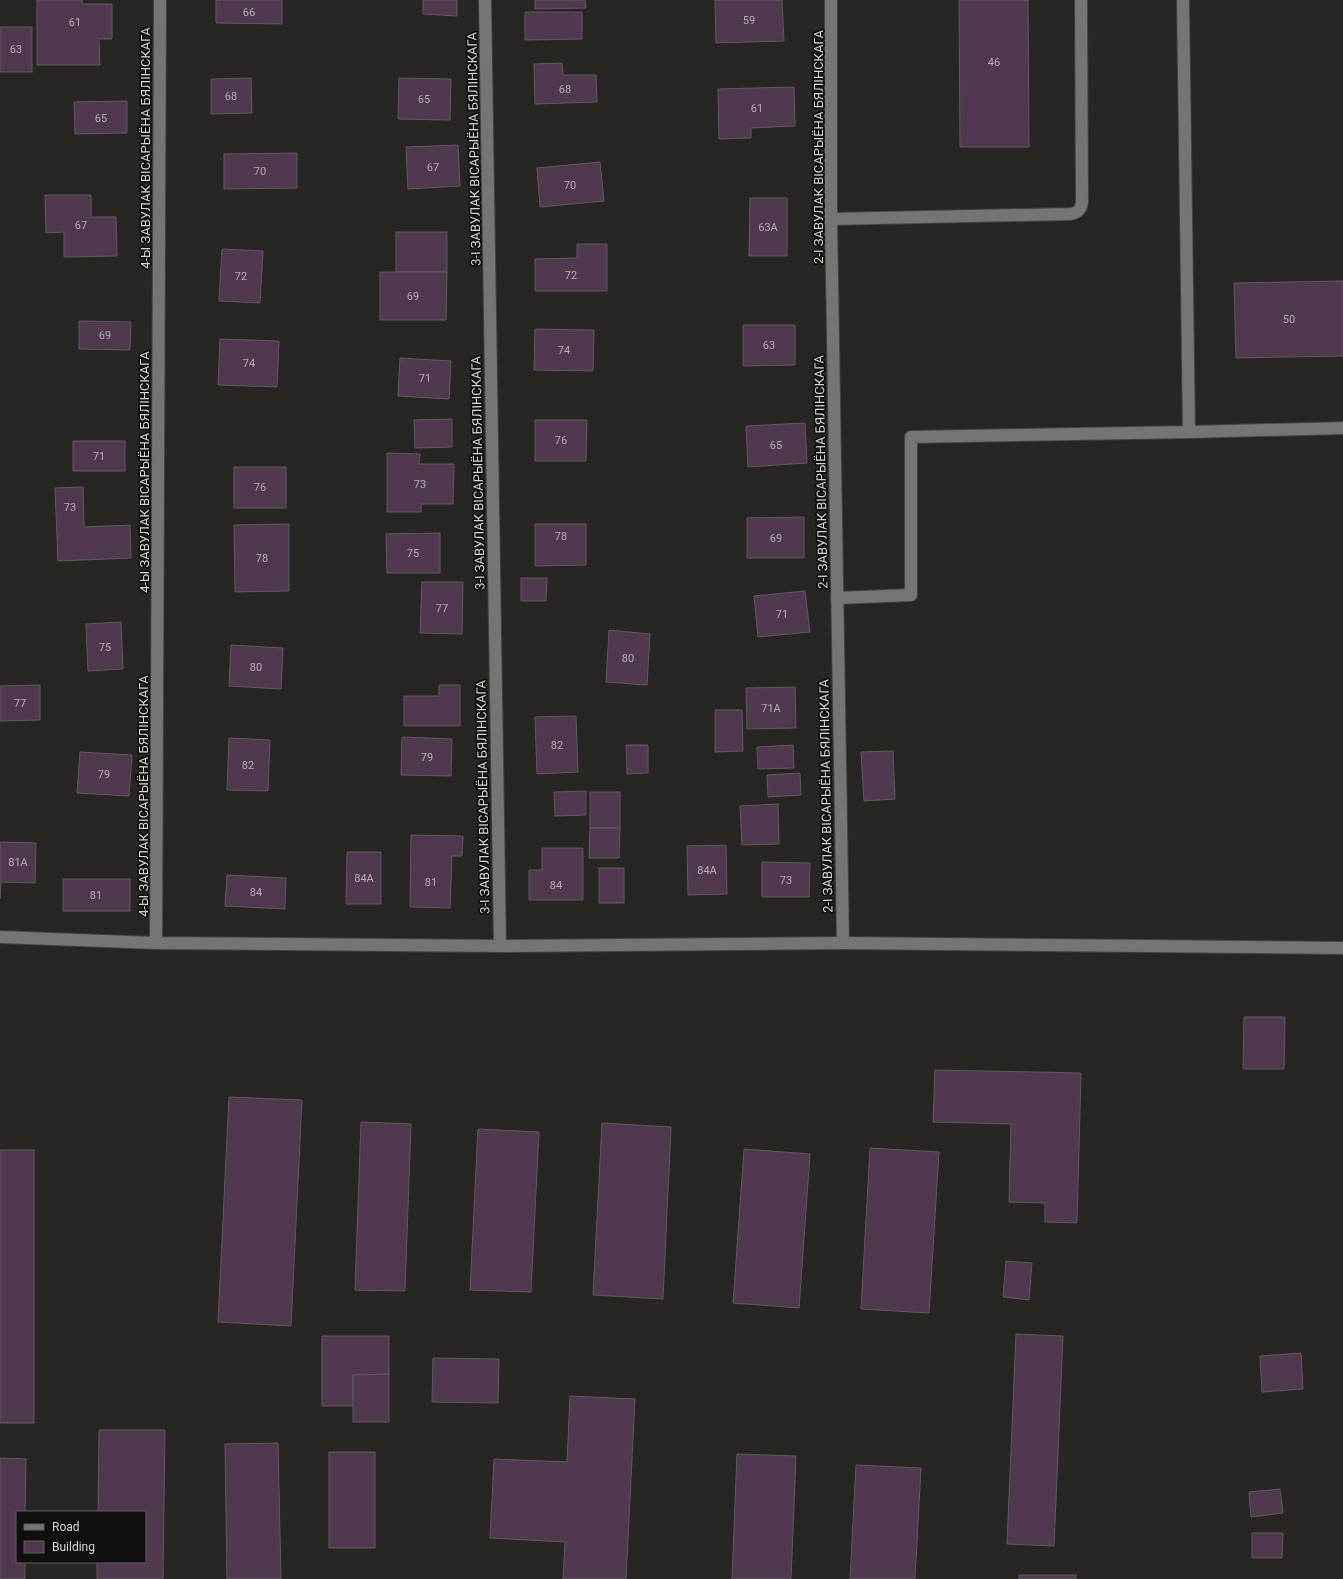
<svg xmlns="http://www.w3.org/2000/svg" width="1343" height="1579" viewBox="0 0 1343 1579" font-family="Roboto,sans-serif">
  <style>
    .building { fill: #50384f; stroke: #5f5c5f }
    .lines { fill: none; stroke-linecap: round; stroke-linejoin: round }
    .service-casing { stroke: #444340; stroke-width: 14 }
    .minor-casing { stroke: #444340; stroke-width: 14 }
    .service { stroke: #777571; stroke-width: 12 }
    .minor { stroke: #777571; stroke-width: 12 }
    .labels { text-anchor: middle; dominant-baseline: central; stroke-width: 3.5; stroke-linejoin: round; paint-order: stroke }
    .number-label { font-size: 11px; fill: #b6afb4 }
    .street-label { font-size: 13px; fill: #d8d7d5; stroke: #100f0e }
  </style>
  <rect width="100%" height="100%" fill="#282623"/>
  <g class="building">
    <path d="M37 0H82V4H112V39H99L100 65H37Z"/>
    <path d="M216 0H282V24L216 23Z"/>
    <path d="M423 0H457V16L423 14Z"/>
    <path d="M535 0H585L586 8 535 9Z"/>
    <path d="M715 0H782L784 41 716 43Z"/>
    <path d="M959 0H1028L1029 147H960Z"/>
    <path d="M525 12H582V39L525 40Z"/>
    <rect x="0" y="27" width="32" height="45"/>
    <path d="M562 63 563 75H596L597 102 535 104 534 64Z"/>
    <path d="M251 78 252 113 211 114V79Z"/>
    <path d="M399 78 451 79 450 120 398 119Z"/>
    <path d="M794 87 795 126 751 128V138L719 139 718 89Z"/>
    <path d="M127 101V133L75 134 74 102Z"/>
    <path d="M458 145 460 186 408 189 406 147Z"/>
    <path d="M297 153V188L224 189V154Z"/>
    <path d="M600 162 604 201 540 207 537 168Z"/>
    <path d="M45 195H91V217H116L117 256 64 257V232L46 233Z"/>
    <path d="M750 198H787V256H749Z"/>
    <rect x="396" y="232" width="51" height="40"/>
    <path d="M577 244H607V291H535V259L577 258Z"/>
    <path d="M222 249 263 251 260 303 219 301Z"/>
    <path d="M380 272H447L446 320H380Z"/>
    <path d="M1343 281V356L1236 358 1234 283Z"/>
    <path d="M79 321 131 322 130 350 79 349Z"/>
    <path d="M743 325H795V365L743 366Z"/>
    <path d="M535 329 594 330 593 371 534 370Z"/>
    <path d="M220 339 279 341 277 387 218 385Z"/>
    <path d="M400 358 451 361 449 399 398 396Z"/>
    <path d="M452 419V447L415 448 414 420Z"/>
    <path d="M535 420H587L586 461H535Z"/>
    <path d="M805 423 807 463 748 467 746 426Z"/>
    <rect x="73" y="441" width="52" height="30"/>
    <path d="M387 453 420 454 419 464H454L453 504H421V512H387Z"/>
    <rect x="234" y="467" width="52" height="41"/>
    <path d="M83 487 84 527 130 525 131 558 58 561 55 488Z"/>
    <path d="M804 517V558H747V518Z"/>
    <path d="M289 524V591L235 592 234 525Z"/>
    <path d="M535 524H586V565L535 566Z"/>
    <path d="M440 533V573H387L386 534Z"/>
    <path d="M521 578H547L546 601H521Z"/>
    <path d="M422 582H463L462 634 420 633Z"/>
    <path d="M805 591 810 632 758 637 754 596Z"/>
    <path d="M121 622 123 669 88 671 86 624Z"/>
    <path d="M609 630 650 634 647 685 606 682Z"/>
    <path d="M231 645 283 648 281 689 229 686Z"/>
    <path d="M40 685V720L0 721V686Z"/>
    <path d="M439 685H460V726H404V696H439Z"/>
    <path d="M795 687 796 728 747 729 746 688Z"/>
    <path d="M715 710H742L743 751 715 752Z"/>
    <path d="M576 716 578 772 537 774 535 717Z"/>
    <path d="M402 737 452 739 451 776 401 775Z"/>
    <path d="M229 738 270 740 268 791 227 790Z"/>
    <path d="M626 745H648V773L627 774Z"/>
    <path d="M793 745 794 768 758 769 757 747Z"/>
    <path d="M893 751 895 799 864 801 861 752Z"/>
    <path d="M80 752 132 755 129 796 77 793Z"/>
    <path d="M800 773 801 795 768 797 767 775Z"/>
    <path d="M586 791V815L555 816 554 792Z"/>
    <rect x="590" y="792" width="30" height="36"/>
    <path d="M778 804 779 844 742 845 740 806Z"/>
    <path d="M590 828H620L619 858H589Z"/>
    <path d="M411 835 463 836 462 856H452L450 908 410 907Z"/>
    <path d="M0 842 36 843 35 883 1 882 0 899Z"/>
    <path d="M726 845 727 894 688 895 687 846Z"/>
    <path d="M542 848H583V900H529V870H542Z"/>
    <path d="M347 852H381V904H346Z"/>
    <path d="M762 862 810 863 809 897H762Z"/>
    <rect x="599" y="868" width="25" height="35"/>
    <path d="M227 875 286 878 285 909 225 906Z"/>
    <rect x="63" y="879" width="67" height="32"/>
    <path d="M1244 1017H1285L1284 1069H1243Z"/>
    <path d="M935 1070 1081 1073 1077 1223 1045 1222V1203L1009 1202 1011 1124 933 1122Z"/>
    <path d="M229 1097 302 1100 291 1326 218 1322Z"/>
    <path d="M361 1122 411 1124 405 1291 355 1290Z"/>
    <path d="M602 1123 671 1127 663 1299 593 1295Z"/>
    <path d="M478 1129 539 1132 531 1292 470 1290Z"/>
    <path d="M870 1148 939 1152 929 1313 861 1309Z"/>
    <path d="M744 1149 810 1154 799 1308 733 1303Z"/>
    <rect x="0" y="1150" width="34" height="273"/>
    <path d="M1006 1261 1032 1263 1029 1300 1003 1297Z"/>
    <path d="M1016 1334 1063 1336 1054 1546 1007 1544Z"/>
    <path d="M322 1336H389V1374L353 1375V1406H322Z"/>
    <path d="M1301 1353 1303 1389 1262 1392 1260 1356Z"/>
    <path d="M433 1358 499 1359 498 1403 432 1402Z"/>
    <path d="M389 1374V1422H353V1375Z"/>
    <path d="M570 1396 635 1399 626 1579H563L565 1542 490 1538 494 1459 567 1462Z"/>
    <path d="M99 1430H165L163 1579H97V1562H145V1512H98Z"/>
    <path d="M278 1443 281 1579H227L225 1444Z"/>
    <rect x="329" y="1452" width="46" height="96"/>
    <path d="M737 1454 796 1456 791 1579H732Z"/>
    <path d="M0 1458 26 1459 25 1512H17V1562H25V1579H0Z"/>
    <path d="M856 1465 921 1468 915 1579H850Z"/>
    <path d="M1280 1489 1283 1513 1251 1517 1249 1492Z"/>
    <path d="M1252 1533H1283L1282 1558H1252Z"/>
    <rect x="1019" y="1575" width="57" height="4"/>
  </g>
  <g class="lines">
    <g class="service-casing">
      <g id="service">
        <path d="M831 219 1070 214C1078 213 1081 210 1082 202L1081 0"/>
        <path d="M1189 432 1343 428"/>
        <path d="M837 598 911 595V437L1189 432 1183 0"/>
        <path d="M0 937 156 943 500 946 843 943 1343 948"/>
      </g>
    </g>
    <g class="minor-casing">
      <g id="minor">
        <path d="M485 0 500 946"/>
        <path d="M831 0V219L843 943"/>
        <path d="M156 943 160 0"/>
      </g>
    </g>
    <use href="#service" class="service"/>
    <use href="#minor" class="minor"/>
  </g>
  <g class="labels">
    <g class="number-label">
      <text x="249" y="12">66</text>
      <text x="749" y="20">59</text>
      <text x="75" y="22">61</text>
      <text x="16" y="49">63</text>
      <text x="994" y="62">46</text>
      <text x="565" y="89">68</text>
      <text x="231" y="96">68</text>
      <text x="424" y="99">65</text>
      <text x="757" y="108">61</text>
      <text x="101" y="118">65</text>
      <text x="433" y="167">67</text>
      <text x="260" y="171">70</text>
      <text x="570" y="185">70</text>
      <text x="81" y="225">67</text>
      <text x="768" y="227">63А</text>
      <text x="571" y="275">72</text>
      <text x="241" y="276">72</text>
      <text x="413" y="296">69</text>
      <text x="1289" y="319">50</text>
      <text x="105" y="335">69</text>
      <text x="769" y="345">63</text>
      <text x="564" y="350">74</text>
      <text x="249" y="363">74</text>
      <text x="425" y="378">71</text>
      <text x="561" y="440">76</text>
      <text x="776" y="445">65</text>
      <text x="99" y="456">71</text>
      <text x="420" y="484">73</text>
      <text x="260" y="487">76</text>
      <text x="70" y="507">73</text>
      <text x="561" y="536">78</text>
      <text x="776" y="538">69</text>
      <text x="413" y="553">75</text>
      <text x="262" y="558">78</text>
      <text x="442" y="608">77</text>
      <text x="782" y="614">71</text>
      <text x="105" y="647">75</text>
      <text x="628" y="658">80</text>
      <text x="256" y="667">80</text>
      <text x="20" y="703">77</text>
      <text x="771" y="708">71А</text>
      <text x="557" y="745">82</text>
      <text x="427" y="757">79</text>
      <text x="248" y="765">82</text>
      <text x="104" y="774">79</text>
      <text x="18" y="862">81А</text>
      <text x="707" y="870">84А</text>
      <text x="364" y="878">84А</text>
      <text x="786" y="880">73</text>
      <text x="431" y="882">81</text>
      <text x="556" y="885">84</text>
      <text x="256" y="892">84</text>
      <text x="96" y="895">81</text>
    </g>
    <g class="street-label">
      <text transform="translate(818 147) rotate(-90)">2-І ЗАВУЛАК ВІСАРЫЁНА БЯЛІНСКАГА</text>
      <text transform="translate(145 148) rotate(-90)">4-Ы ЗАВУЛАК ВІСАРЫЁНА БЯЛІНСКАГА</text>
      <text transform="translate(474 149) rotate(-91)">3-І ЗАВУЛАК ВІСАРЫЁНА БЯЛІНСКАГА</text>
      <text transform="translate(144 472) rotate(-90)">4-Ы ЗАВУЛАК ВІСАРЫЁНА БЯЛІНСКАГА</text>
      <text transform="translate(821 472) rotate(-91)">2-І ЗАВУЛАК ВІСАРЫЁНА БЯЛІНСКАГА</text>
      <text transform="translate(478 473) rotate(-91)">3-І ЗАВУЛАК ВІСАРЫЁНА БЯЛІНСКАГА</text>
      <text transform="translate(143 796) rotate(-90)">4-Ы ЗАВУЛАК ВІСАРЫЁНА БЯЛІНСКАГА</text>
      <text transform="translate(826 796) rotate(-91)">2-І ЗАВУЛАК ВІСАРЫЁНА БЯЛІНСКАГА</text>
      <text transform="translate(483 797) rotate(-91)">3-І ЗАВУЛАК ВІСАРЫЁНА БЯЛІНСКАГА</text>
    </g>
  </g>
  <rect x="16" y="1511" width="130" height="52" fill="#100f0e" stroke="#605f5e"/>
  <rect x="24" y="1524" width="20" height="6" fill="#777571" stroke="#605f5e"/>
  <text x="52" y="1531" font-size="12" fill="#d8d7d5">Road</text>
  <rect x="24" y="1541" width="20" height="12" fill="#50384f" stroke="#605f5e"/>
  <text x="52" y="1551" font-size="12" fill="#d8d7d5">Building</text>
</svg>
